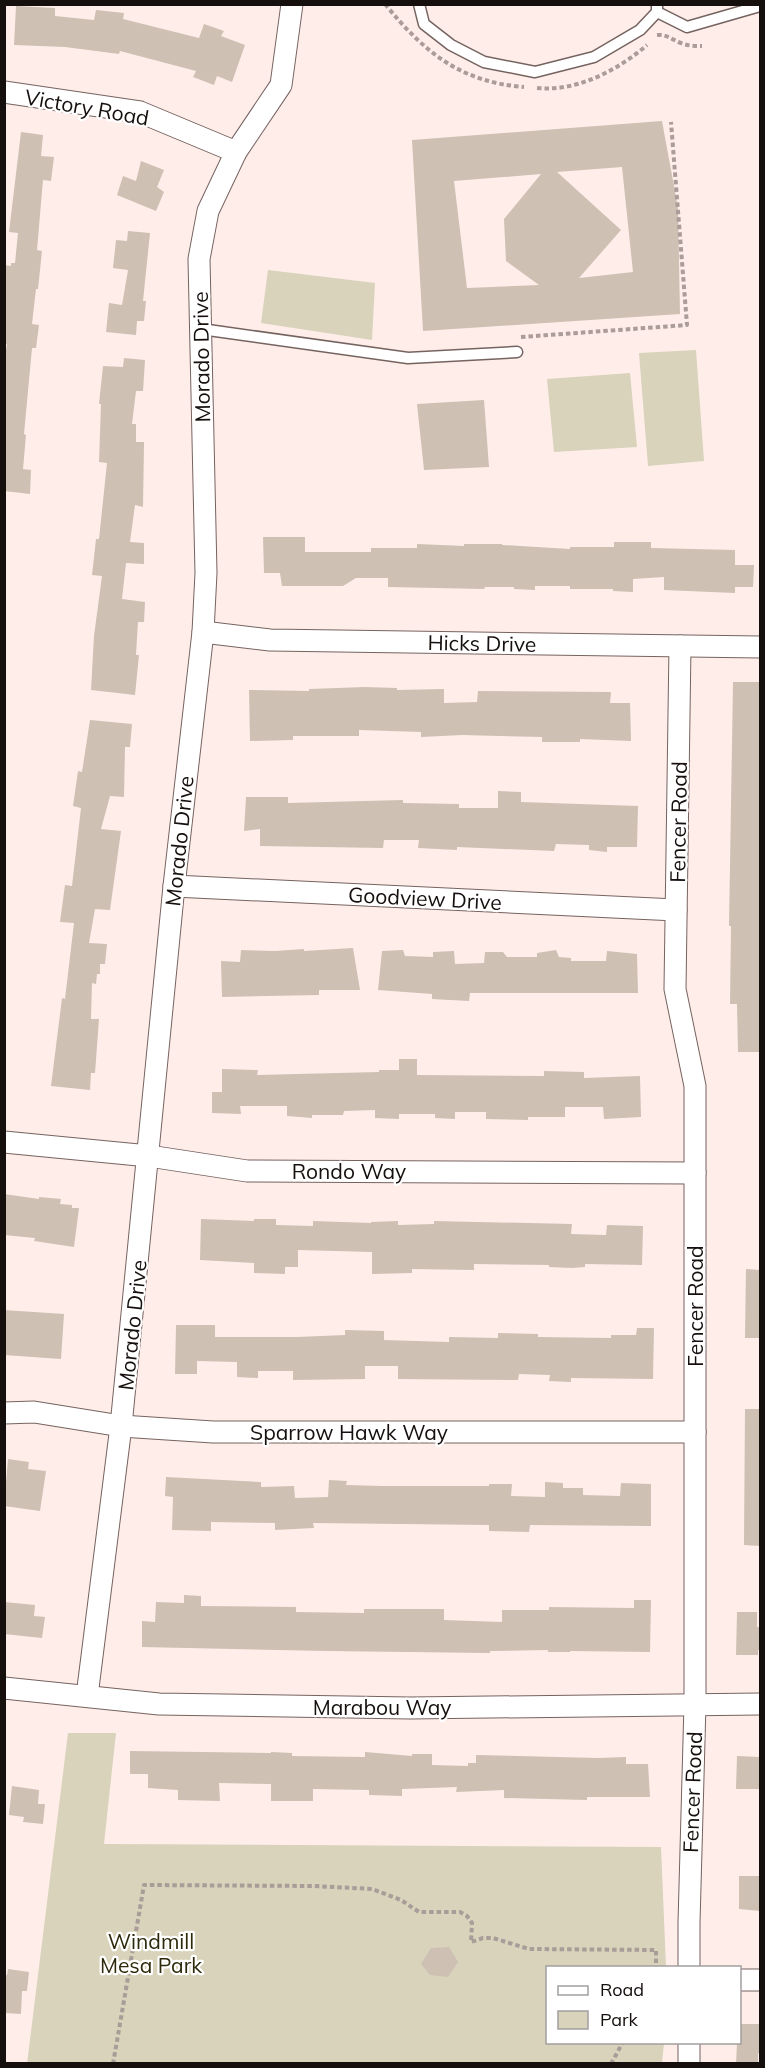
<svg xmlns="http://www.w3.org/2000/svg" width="765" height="2068" viewBox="0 0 765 2068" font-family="Mulish,sans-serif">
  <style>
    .green { fill: #d8d3ba }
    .building { fill: #cec0b3; fill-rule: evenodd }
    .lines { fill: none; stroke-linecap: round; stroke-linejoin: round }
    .lane-casing { stroke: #756360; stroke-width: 13 }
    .street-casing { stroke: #756360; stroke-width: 23 }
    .path { stroke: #a99c99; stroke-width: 4; stroke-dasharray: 4.5 3; stroke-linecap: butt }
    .lane { stroke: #fff; stroke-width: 10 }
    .street { stroke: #fff; stroke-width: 21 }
    .labels { text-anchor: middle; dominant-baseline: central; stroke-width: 4.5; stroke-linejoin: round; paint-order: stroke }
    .street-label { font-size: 21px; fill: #150f0d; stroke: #fff }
    .park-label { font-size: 21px; fill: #2f290b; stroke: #fff }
  </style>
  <rect width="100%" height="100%" fill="#ffedea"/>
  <g class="green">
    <path d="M268 270 375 283 372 340 261 323Z"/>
    <path d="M696 350 704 461 648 466 639 353Z"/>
    <path d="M630 373 637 447 554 452 547 379Z"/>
    <path d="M68 1733H116L104 1844 661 1847 666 1967 548 1968V2042L664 2043 662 2063 27 2064Z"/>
  </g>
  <g class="building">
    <path d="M16 6 55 8V16L94 20 96 10 124 13 123 19 199 38 204 24 224 31 221 36 245 45 232 82 217 76 214 85 193 77 196 71 120 51 119 54 65 47 14 45Z"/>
    <path d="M662 121 678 208 680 314 423 331 412 140ZM622 167 633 272 579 278 621 230 557 172ZM541 174 504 219 506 261 539 285 467 288 454 181Z"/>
    <path d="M21 132 43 135 41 156 54 157 51 181 43 180 37 250 42 251 38 289H36L32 324 39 325 36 348H32L24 434 26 435 23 469 31 470 30 494 4 491V363L7 344H4V265L11 266V263H15L18 233 9 232Z"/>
    <path d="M141 161 164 170 157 187 164 192 156 211 117 195 123 176 136 181Z"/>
    <path d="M128 231 150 233 143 301H146L144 321H137L136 335 106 332 109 303 122 305 128 270 113 268 116 240 127 241Z"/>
    <path d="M124 358 145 360 143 391H136L132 424H136V442H144L143 507 135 505 130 542 144 543V564L126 563 122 599 145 602 144 622H138L136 655H139L135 695 91 690 94 636 102 576 92 575 96 539H99L107 463 99 462 101 404H99L103 366 123 367Z"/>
    <path d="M484 400 489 467 424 470 417 404Z"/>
    <path d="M263 537H305V552H371V548H417V544L464 546V544H502V545L570 549V547H614V542H651V548L735 550V565H754L753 587H735V593L664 590V577L633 579V592L613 591V589H570V586H535V590L514 589V587H485L484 589 388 587V578H356L343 586H282L280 573H264Z"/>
    <path d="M733 682H760V1052H738L737 1004H730L731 926H729Z"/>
    <path d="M365 687 397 688V690L444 689V703L477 702 478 691 611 692 610 703H630L631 741 580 739V742H542V737L462 735 421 737V732L359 730V736H293V740L250 741 249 690 309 691V689Z"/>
    <path d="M90 720 132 724 130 747H125L124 797 110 796 101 829 121 831 110 910 95 909 89 943 107 944 105 964H100V974H97L96 984 92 983 91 1019H99L95 1073H91L90 1090 51 1086 62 998 65 999 74 923 60 922 65 885 72 886 81 808 73 806 78 771 82 772Z"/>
    <path d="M498 791 521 792V802L638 806 637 847H607V852L589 850V845L556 844 554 851 457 847V850L418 848 419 840H384L383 848 260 846V829L244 831 246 797H288V803L403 800V803L459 804V808H498Z"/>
    <path d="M353 948 360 990H319V995L222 997 221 961 240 962 241 950 275 951 304 949V951Z"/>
    <path d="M403 950 405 956 433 957V952L454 951 455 964 484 963 485 952H503L507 957H537V953L556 950 559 957 571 958V961H606L607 951 637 954 638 993H470L469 1001 432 999V994L378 990 382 951Z"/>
    <path d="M399 1059H417V1075L544 1076V1071L584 1072V1078L640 1076 641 1117 604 1119 603 1107H565V1117H528V1120L486 1119V1112H455V1119L435 1118V1114H399V1119L375 1118V1110L344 1111 343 1115H312V1118L287 1116V1106H240L241 1114 212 1113V1092H222V1069L258 1070 257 1075 379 1072V1070H399Z"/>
    <path d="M4 1194 39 1199V1197L61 1199 60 1204 72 1205V1208H79L74 1247 34 1241 35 1238 4 1235Z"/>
    <path d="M201 1219 254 1221V1219H276V1225L313 1226V1221L371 1223V1222L398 1221V1225L434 1224V1221L572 1224 571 1234 606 1235 607 1225 643 1226 642 1265 585 1264V1267L572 1268 549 1267V1265L474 1264V1270L412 1269V1273L372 1274V1252L298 1250V1267H285V1274L254 1273V1263L200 1260Z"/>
    <path d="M746 1269 760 1270V1338H745Z"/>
    <path d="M4 1310 64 1314 61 1359 4 1355Z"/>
    <path d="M176 1325H215V1337H297L345 1335V1330L384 1331V1340L449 1342V1337L498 1338V1333L538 1334V1337L611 1338V1335H636L637 1328H654L653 1379 571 1378V1382L549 1381 550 1375 519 1374 518 1380 398 1379V1366H365V1379L293 1380V1371H258V1378L237 1377V1362L197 1361V1374H175Z"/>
    <path d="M745 1409H760V1546L744 1545Z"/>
    <path d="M8 1459 29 1462 28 1469 46 1471 40 1511 4 1506Z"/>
    <path d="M166 1477 261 1482V1487L294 1486 295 1498 328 1497 329 1480 347 1481 346 1485 382 1486H489V1484H512L511 1496 545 1497V1482L563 1483V1488H583V1495L620 1496 621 1483 651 1484V1526L530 1525 529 1532 489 1531V1525L313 1523 314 1528 275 1530V1523L211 1522V1531L172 1530 173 1497 165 1496Z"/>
    <path d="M184 1595 201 1596V1606L296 1607V1612L364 1613V1609H444V1620L502 1622V1610H549V1607L634 1608V1600H651L650 1652 570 1651V1652H548V1650L490 1651V1653L326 1651 142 1647V1621L155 1622 156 1602 184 1603Z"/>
    <path d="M4 1602 35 1605 34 1616 45 1617 42 1638 4 1634Z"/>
    <path d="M737 1612H757V1627H760V1650H758V1655H736Z"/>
    <path d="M130 1751 271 1753V1752L292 1753V1756L365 1757V1752L412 1756V1754H432V1765L468 1766V1763H476V1755L598 1758 626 1757V1764H648L650 1797H587V1800L504 1798V1790L456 1792 457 1787 402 1789V1796L369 1795V1790L313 1789V1801H271V1784L219 1783 220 1801 178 1800V1790L148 1788V1774H130Z"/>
    <path d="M737 1756 760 1757V1789H736Z"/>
    <path d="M12 1786 39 1790 38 1804H45L43 1824 23 1822 24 1817 9 1815Z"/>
    <path d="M739 1876H760V1911L739 1909Z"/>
    <path d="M449 1947 458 1962 448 1977 430 1975 421 1964 431 1948Z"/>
    <path d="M8 1969 29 1972 27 1991H22L21 2014 4 2013V1975H7Z"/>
    <path d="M740 2024H760V2054L758 2053V2064H736L737 2043H740Z"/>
  </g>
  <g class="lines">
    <g class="lane-casing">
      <g id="lane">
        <path d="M419 4 424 24 451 45 484 62 535 72 594 57 640 30 657 12V4"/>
        <path d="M657 12 687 27 760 6"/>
        <path d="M201 329 408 358 517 352"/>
      </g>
    </g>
    <g class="street-casing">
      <g id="street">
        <path d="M4 92 140 112 236 152"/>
        <path d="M203 632 270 640 760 647"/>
        <path d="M680 646 675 989 695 1086V1704L689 1923V1968"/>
        <path d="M174 886 676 910"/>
        <path d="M4 1142 149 1156 247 1171 695 1173"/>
        <path d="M4 1413 34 1412 121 1426 213 1432H695"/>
        <path d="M4 1688 159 1704 410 1708 760 1704"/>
        <path d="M87 1696 121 1426 174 886 203 632 206 573 199 259 208 211 236 152 281 85 292 4"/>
        <path d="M740 1980H760"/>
        <path d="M689 2064V2042"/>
      </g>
    </g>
    <g class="path">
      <path d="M385 4C424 52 460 82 524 87"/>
      <path d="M657 35C667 34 672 40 681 43 688 46 695 46 702 46"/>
      <path d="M537 88C577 92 618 70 647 45"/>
      <path d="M521 337 687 325 671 122"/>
      <path d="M113 2064 144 1885 314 1886 372 1889 401 1900 419 1912H460L467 1916 472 1923 471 1942 483 1938H493L529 1949 656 1950V1968"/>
      <path d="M611 2064 623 2042"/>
    </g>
    <use href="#lane" class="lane"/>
    <use href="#street" class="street"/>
  </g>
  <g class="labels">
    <g class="street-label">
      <text transform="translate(87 107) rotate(10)">Victory Road</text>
      <text transform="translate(201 357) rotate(-91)">Morado Drive</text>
      <text transform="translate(482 643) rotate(1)">Hicks Drive</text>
      <text transform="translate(678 822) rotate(-89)">Fencer Road</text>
      <text transform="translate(179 841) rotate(-84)">Morado Drive</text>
      <text transform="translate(425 898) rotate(3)">Goodview Drive</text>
      <text x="349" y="1171">Rondo Way</text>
      <text transform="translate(695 1306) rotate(-90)">Fencer Road</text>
      <text transform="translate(132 1325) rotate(-84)">Morado Drive</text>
      <text x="349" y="1432">Sparrow Hawk Way</text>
      <text x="382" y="1707">Marabou Way</text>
      <text transform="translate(692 1792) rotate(-88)">Fencer Road</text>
    </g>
    <g class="park-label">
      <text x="151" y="1941">Windmill<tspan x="151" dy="24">Mesa Park</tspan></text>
    </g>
  </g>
  <rect width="765" height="2068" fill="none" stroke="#150f0d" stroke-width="12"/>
  <rect x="546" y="1966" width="195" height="78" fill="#ffffff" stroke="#a19f9e" stroke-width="1.5"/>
  <rect x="558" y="1986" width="30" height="9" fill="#ffffff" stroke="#a19f9e" stroke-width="1.5"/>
  <text x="600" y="1996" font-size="18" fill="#150f0d">Road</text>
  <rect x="558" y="2011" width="30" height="18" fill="#d8d3ba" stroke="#a19f9e" stroke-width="1.5"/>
  <text x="600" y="2026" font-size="18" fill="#150f0d">Park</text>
</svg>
